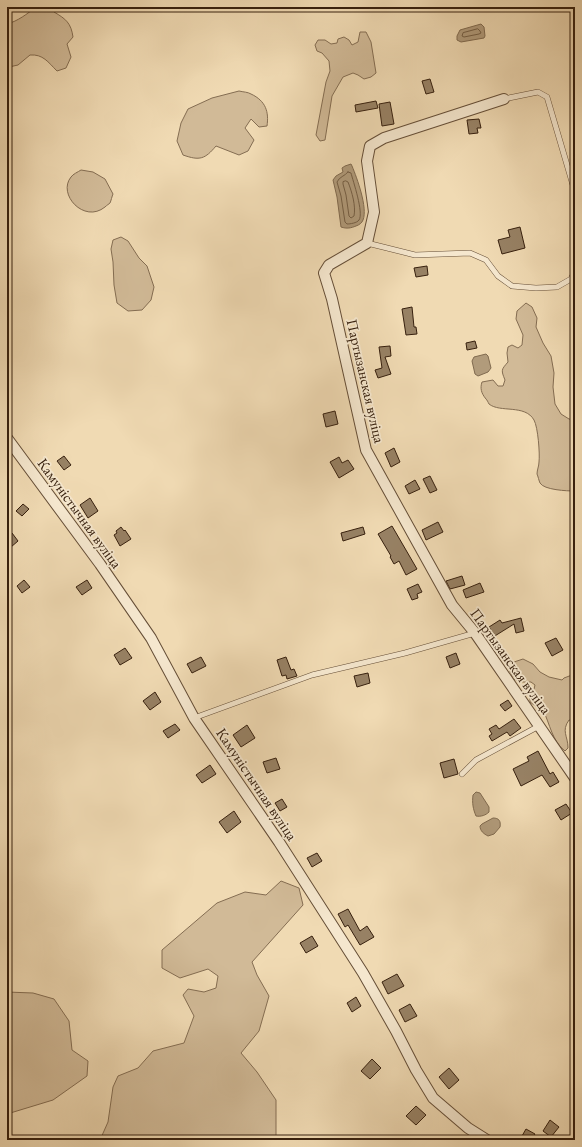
<svg xmlns="http://www.w3.org/2000/svg" width="582" height="1147" viewBox="0 0 582 1147" font-family="'EB Garamond',serif">
  <style>
    .green { fill: #d1ba97; stroke: #846d52 }
    .water { fill: #b19b7b; stroke: #806a4f }
    .lines { fill: none; stroke-linecap: round; stroke-linejoin: round }
    .shore { stroke: #745e44; stroke-width: 1 }
    .building { fill: #978164; stroke: #37200e }
    .service-casing { stroke: #654e37; stroke-width: 6 }
    .minor-casing { stroke: #654e37; stroke-width: 12 }
    .service { stroke: #f5e7ce; stroke-width: 5 }
    .minor { stroke: #f5e7ce; stroke-width: 10 }
    .labels { text-anchor: middle; dominant-baseline: central; stroke-width: 3.5; stroke-linejoin: round; paint-order: stroke }
    .street-label { font-size: 15px; fill: #37200e; stroke: #f5e7ce }
  </style>
  <rect width="100%" height="100%" fill="#f0dab3"/>
  <filter id="stains"><feTurbulence type="fractalNoise" baseFrequency=".005" numOctaves="4"/><feColorMatrix values="0 0 0 0 .2 0 0 0 0 .09 0 0 0 0 .02 0 0 0 .5 -.17"/></filter>
  <radialGradient id="worn" r=".72"><stop offset=".6" stop-color="#630" stop-opacity="0"/><stop offset="1" stop-color="#630" stop-opacity=".3"/></radialGradient>
  <g class="green">
    <path d="M36 7H58L54 12C66 19 71 23 73 37L67 44 71 57 66 68 57 71C48 62 43 54 30 55L18 65 9 67 7 66V24C18 21 27 14 36 7Z"/>
    <path d="M360 32H366L371 42 376 73 371 77 364 79 358 75 353 73 343 77 332 96 325 140 320 141 316 135 326 82 330 71 329 61 322 53 317 51 315 45 318 40H325L331 44 337 43 338 39 344 37 349 40 352 45 358 42Z"/>
    <path d="M239 91C243 92 248 92 251 94 266 101 269 112 267 126L259 127 251 119 245 128 254 140 248 151 239 155 216 146C205 159 200 161 183 155L177 141 181 123 188 109 212 98Z"/>
    <path d="M81 170 93 172 105 179 113 194C112 196 111 201 110 203 109 204 107 205 105 207 84 224 57 194 71 177 73 174 78 172 81 170Z"/>
    <path d="M121 237 128 241 139 258 147 266 154 287 151 300 142 310 128 311 117 303 114 285 113 262 111 249 113 240Z"/>
    <path d="M526 303 532 307 537 318 536 327 543 343 551 356 554 373 553 387 555 404 561 414 569 419 575 420V491C567 491 544 490 540 483 539 481 538 476 537 474 537 470 539 466 539 462 540 454 538 427 534 420 525 404 500 413 489 404 488 402 487 400 486 399 481 393 480 388 482 382L493 380 498 386H503L505 380C501 370 501 370 508 362L507 353 508 347 512 345 518 348 522 345 523 335 516 319 517 311Z"/>
    <path d="M523 659 533 664 540 672 549 677 562 680 564 678 572 675 575 676V722L574 721 569 720C561 731 568 736 568 748L565 751C552 741 550 724 543 710L538 708 530 702V694L534 689 535 685 531 682H523L513 679 509 669 514 662Z"/>
    <path d="M281 881 299 888 303 905 252 962 257 975 269 996 259 1031 241 1053 257 1072 276 1100V1137L279 1140H100L108 1122 113 1087 118 1076 138 1068 153 1051 184 1043 194 1016 183 995 188 989 204 992 216 988 218 976 208 969 180 978 162 968V950L217 903 245 892 266 895Z"/>
    <path d="M7 992 33 993 54 999 69 1021 72 1050 88 1061 87 1076 53 1100 7 1114Z"/>
  </g>
  <g class="water">
    <path d="M481 24 484 27 485 36 484 38 461 42 457 40V36L460 30Z"/>
    <path d="M351 164 352 166C357 178 368 208 363 220 362 223 359 225 356 226 351 228 347 229 341 227L337 197 333 180 336 176 343 172 342 168 345 166Z"/>
    <path d="M486 354 488 356 491 368 488 372 478 376 475 374 472 361 474 357Z"/>
    <path d="M476 792 480 793 489 807V812C486 815 481 817 476 816 473 809 472 803 473 795Z"/>
    <path d="M493 818C499 818 501 821 500 827L494 834 488 836C484 834 480 831 480 826L482 824Z"/>
  </g>
  <g class="lines">
    <g class="shore">
      <path d="M478 29 480 31 481 33 479 34 464 37 462 36 463 33Z"/>
      <path d="M348 172 351 173C353 181 364 213 359 220 357 223 350 224 347 224L345 222 341 196 337 182C339 177 345 176 348 172Z"/>
      <path d="M346 181 348 182C352 192 356 206 354 216L351 218 349 216 346 195 343 184V182Z"/>
    </g>
  </g>
  <g class="building">
    <path d="M430 79 434 92 426 94 422 81Z"/>
    <path d="M376 101 378 108 356 112 355 105Z"/>
    <path d="M390 102 394 124 382 126 379 104Z"/>
    <path d="M479 119 481 128H477L478 133 469 134 467 120Z"/>
    <path d="M520 227 525 248 502 254 498 240 510 237 508 230Z"/>
    <path d="M427 266 428 275 416 277 414 268Z"/>
    <path d="M412 307 414 327H416L417 334 406 335 402 309Z"/>
    <path d="M475 341 477 348 467 350 466 343Z"/>
    <path d="M390 346 391 356 385 357 391 374 378 378 375 370 382 368 379 347Z"/>
    <path d="M335 411 338 424 326 427 323 414Z"/>
    <path d="M394 448 400 462 391 467 385 453Z"/>
    <path d="M64 456 71 465 64 470 57 461Z"/>
    <path d="M339 457 342 463 348 460 354 469 339 478 330 462Z"/>
    <path d="M430 476 437 490 430 493 423 479Z"/>
    <path d="M415 480 420 489 409 494 405 486Z"/>
    <path d="M90 498 98 511 88 518 80 505Z"/>
    <path d="M23 504 29 509 22 516 16 511Z"/>
    <path d="M438 522 443 532 426 540 422 530Z"/>
    <path d="M392 526 417 569 406 575 399 561 394 564 390 557 391 556 378 534Z"/>
    <path d="M121 527 124 531 125 530 131 539 120 546 114 535 117 533 116 531Z"/>
    <path d="M363 527 365 534 343 541 341 533Z"/>
    <path d="M12 533 18 541 11 547 7 541V537Z"/>
    <path d="M462 576 465 585 450 589 446 581Z"/>
    <path d="M24 580 30 587 22 593 17 586Z"/>
    <path d="M87 580 92 588 82 595 76 587Z"/>
    <path d="M480 583 484 592 466 598 463 590Z"/>
    <path d="M418 584 422 592 417 594 418 598 412 600 407 589Z"/>
    <path d="M521 618 524 631 516 633 514 624 490 639 486 633 491 630 489 627 500 620 502 623Z"/>
    <path d="M556 638 563 650 552 656 545 643Z"/>
    <path d="M125 648 132 658 120 665 114 655Z"/>
    <path d="M456 653 460 664 450 668 446 657Z"/>
    <path d="M201 657 206 666 192 673 187 664Z"/>
    <path d="M286 657 291 670 294 669 297 676 287 679 286 675 282 676 277 660Z"/>
    <path d="M368 673 370 683 357 687 354 676Z"/>
    <path d="M155 692 161 702 150 710 143 701Z"/>
    <path d="M508 700 512 706 505 711 500 705Z"/>
    <path d="M514 719 521 728 510 736 507 732 492 741 489 736 492 734 489 729 496 725 499 729Z"/>
    <path d="M175 724 180 730 168 738 163 731Z"/>
    <path d="M247 725 255 738 241 747 233 735Z"/>
    <path d="M538 751 550 774 553 772 559 782 550 787 542 775 521 786 513 769 529 761 527 757Z"/>
    <path d="M276 758 280 769 267 773 263 762Z"/>
    <path d="M454 759 458 774 444 778 440 763Z"/>
    <path d="M210 765 216 774 202 783 196 775Z"/>
    <path d="M282 799 287 807 280 811 275 803Z"/>
    <path d="M566 804 572 813 561 820 555 810Z"/>
    <path d="M234 811 241 822 227 833 219 822Z"/>
    <path d="M317 853 322 861 312 867 307 858Z"/>
    <path d="M348 909 360 931 367 926 374 937 360 945 348 925 345 927 338 914Z"/>
    <path d="M312 936 318 946 306 953 300 943Z"/>
    <path d="M397 974 404 986 388 994 382 982Z"/>
    <path d="M356 997 361 1006 352 1012 347 1003Z"/>
    <path d="M410 1004 417 1016 405 1022 399 1010Z"/>
    <path d="M372 1059 381 1068 370 1079 361 1071Z"/>
    <path d="M449 1068 459 1080 449 1089 439 1077Z"/>
    <path d="M416 1106 426 1115 416 1125 406 1116Z"/>
    <path d="M550 1120 559 1127 551 1137 543 1131Z"/>
    <path d="M526 1129 535 1134 531 1140H528L522 1136Z"/>
  </g>
  <g class="lines">
    <g class="service-casing">
      <g id="service">
        <path d="M504 99 538 92 547 97 575 192"/>
        <path d="M367 243 415 255 470 253 486 260 498 276 512 286 536 288 557 287 571 279 575 271"/>
        <path d="M194 718 312 675 405 653 475 633"/>
        <path d="M462 774 476 760 539 726"/>
      </g>
    </g>
    <g class="minor-casing">
      <g id="minor">
        <path d="M504 99 384 138 370 146 367 161 374 212 367 243 329 265 324 273 332 299 366 450 452 605 475 633 575 778"/>
        <path d="M7 438 100 564 151 638 194 718 279 842 363 973 396 1031 416 1070 433 1098 468 1128 487 1140"/>
      </g>
    </g>
    <use href="#service" class="service"/>
    <use href="#minor" class="minor"/>
  </g>
  <g class="labels">
    <g class="street-label">
      <text transform="translate(366 381) rotate(77)">Партызанская вуліца</text>
      <text transform="translate(80 513) rotate(54)">Камуністычная вуліца</text>
      <text transform="translate(511 661) rotate(54)">Партызанская вуліца</text>
      <text transform="translate(257 784) rotate(56)">Камуністычная вуліца</text>
    </g>
  </g>
  <rect width="582" height="1147" fill="none" stroke="#f0dab3" stroke-width="24"/>
  <rect x="8" y="8" width="566" height="1131" fill="none" stroke="#37200e" stroke-width="2"/>
  <rect x="12" y="12" width="558" height="1123" fill="none" stroke="#37200e"/>
  <rect width="100%" height="100%" filter="url(#stains)"/>
  <rect width="100%" height="100%" fill="url(#worn)"/>
</svg>
